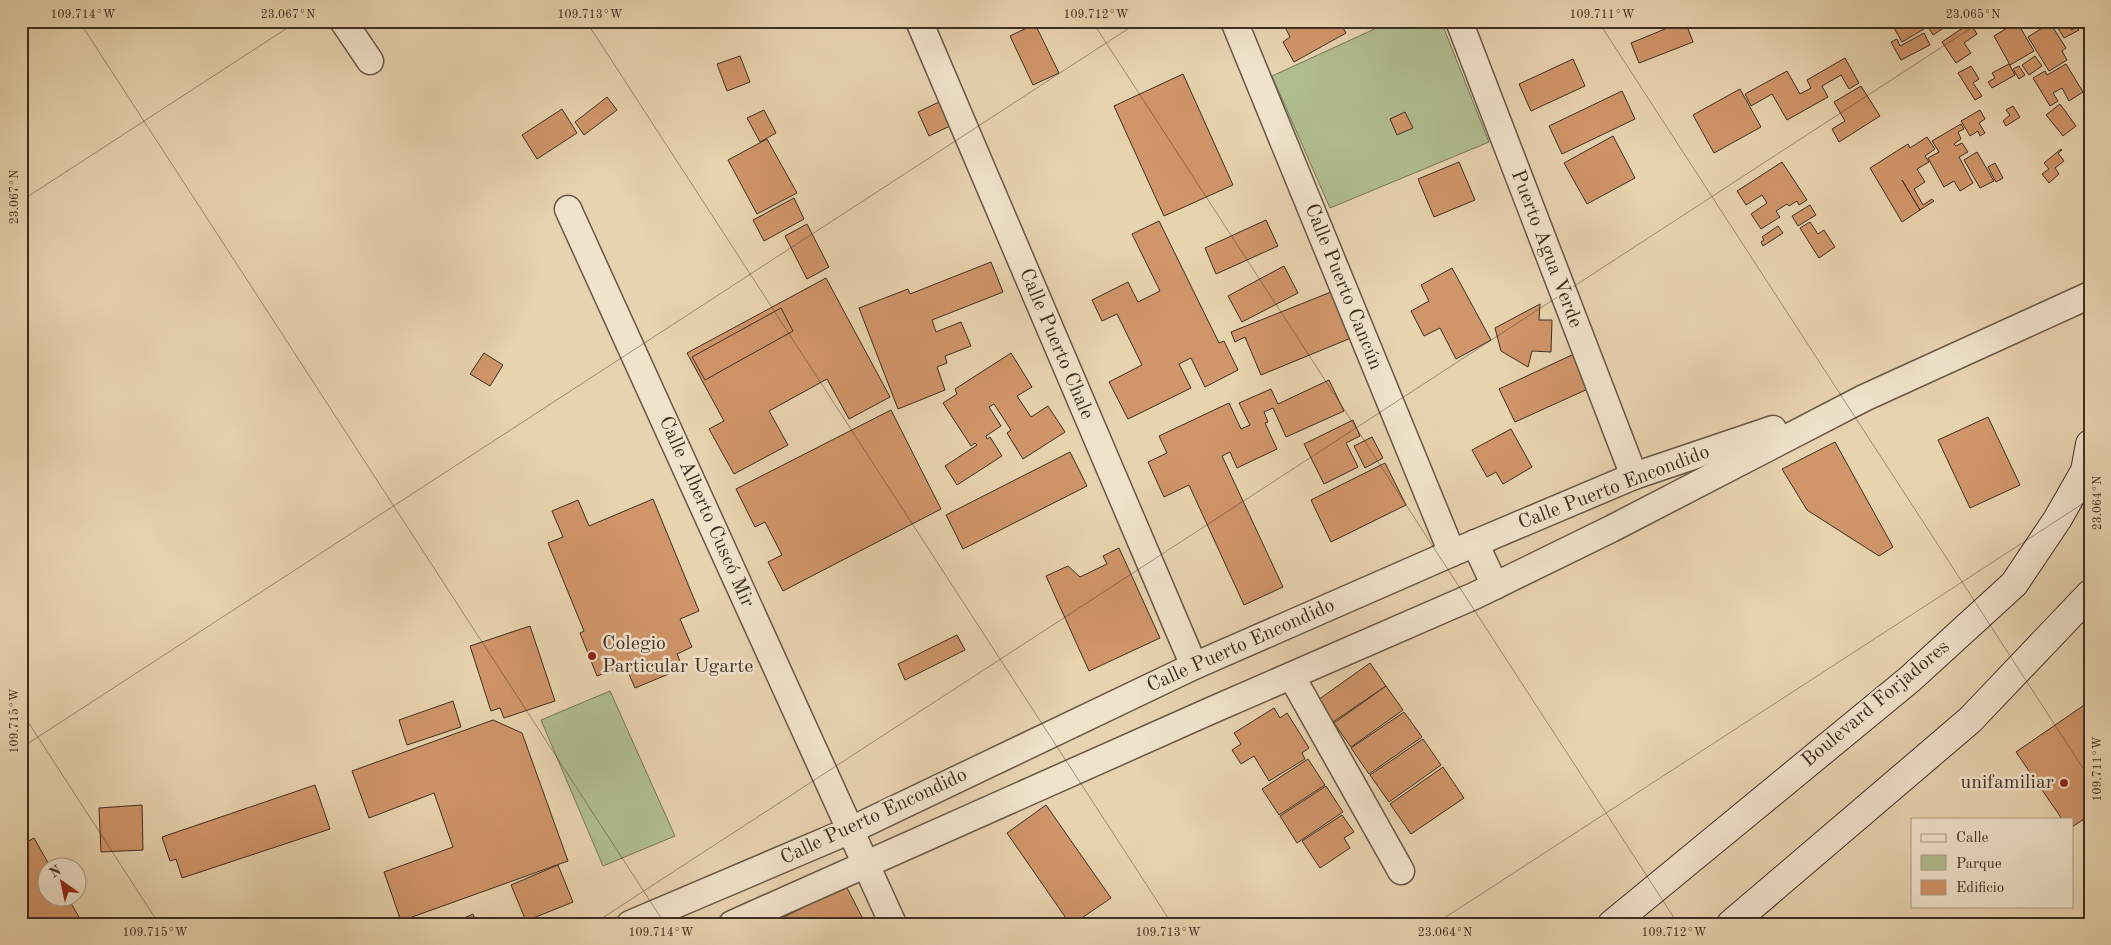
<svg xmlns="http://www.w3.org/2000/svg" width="2111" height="945" viewBox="0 0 2111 945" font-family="'Old Standard TT',serif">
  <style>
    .green { fill: #b0be8f; stroke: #777659 }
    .building { fill: #d09569; stroke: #3e2e23 }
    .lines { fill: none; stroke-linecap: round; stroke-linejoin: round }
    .minor-casing { stroke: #685746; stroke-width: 29 }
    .secondary-casing { stroke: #3e2e23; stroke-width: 30 }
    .minor { stroke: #f0e2cb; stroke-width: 26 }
    .secondary { stroke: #f0e2cb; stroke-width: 28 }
    .ticks { fill: none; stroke: #3e2e23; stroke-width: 1; stroke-opacity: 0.45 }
    .poi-dot { fill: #8f2418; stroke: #f0e2cb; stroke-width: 2 }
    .labels { text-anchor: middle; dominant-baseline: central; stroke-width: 5; stroke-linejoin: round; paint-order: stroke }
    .street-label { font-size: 20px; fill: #3e2e23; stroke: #f0e2cb }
    .poi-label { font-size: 20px; fill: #3e2e23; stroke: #f0e2cb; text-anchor: start }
    .neatline { fill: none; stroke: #3e2e23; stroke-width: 2 }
    .ticks-label { font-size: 12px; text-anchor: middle; fill: #3e2e23 }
  </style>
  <rect width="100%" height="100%" fill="#e8d3af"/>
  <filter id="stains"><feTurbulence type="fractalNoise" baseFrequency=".004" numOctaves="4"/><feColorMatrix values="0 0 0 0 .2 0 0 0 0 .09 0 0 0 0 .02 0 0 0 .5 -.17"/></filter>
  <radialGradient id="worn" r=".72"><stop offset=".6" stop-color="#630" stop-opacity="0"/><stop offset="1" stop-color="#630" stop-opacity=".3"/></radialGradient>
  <g class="green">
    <path d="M1392 21H1441L1489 142 1330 208 1272 76Z"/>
    <path d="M610 691 675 836 603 866 541 720Z"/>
  </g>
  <g class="building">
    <path d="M1291 21H1339L1346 33 1294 62 1283 42 1290 37 1284 25Z"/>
    <path d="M1662 21H1685L1693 42 1639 63 1631 43 1665 29Z"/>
    <path d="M1890 21H1920L1924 29 1902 42Z"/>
    <path d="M1925 21H1942L1945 27 1933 35Z"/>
    <path d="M1960 21H1969L1977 34 1964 43 1971 53 1956 63 1942 42 1964 27Z"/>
    <path d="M2053 21H2065L2054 29 2066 48 2062 51 2067 60 2049 71 2028 37Z"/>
    <path d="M2017 22 2034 51 2010 65 1994 36Z"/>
    <path d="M1035 24 1059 73 1033 85 1010 36Z"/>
    <path d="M2069 25 2072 30 2076 27 2079 30 2064 38 2058 28Z"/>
    <path d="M1924 33 1930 45 1901 60 1891 42 1897 39 1900 46Z"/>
    <path d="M740 56 750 82 727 91 717 64Z"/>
    <path d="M2035 56 2042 66 2029 75 2022 65Z"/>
    <path d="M1845 58 1859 83 1849 89 1841 75 1822 86 1828 97 1787 120 1772 94 1751 106 1745 94 1787 71 1800 94 1811 88 1807 80Z"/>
    <path d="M1573 59 1585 86 1531 111 1519 84Z"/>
    <path d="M2009 64 2015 75 1992 88 1988 82 1995 78 1992 73Z"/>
    <path d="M2066 64 2083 92 2069 101 2062 88 2053 93 2058 101 2050 106 2033 78 2045 71 2047 75Z"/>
    <path d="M1971 66 1979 79 1973 83 1982 96 1975 100 1958 73Z"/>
    <path d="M2019 66 2025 75 2019 79 2013 69Z"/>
    <path d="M1183 74 1233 185 1164 216 1114 106Z"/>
    <path d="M1861 86 1880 116 1839 142 1832 129 1845 121 1834 102Z"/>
    <path d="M1740 89 1761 127 1714 153 1693 115Z"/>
    <path d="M1622 91 1635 119 1562 154 1549 126Z"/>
    <path d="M607 97 617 110 584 135 575 122Z"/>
    <path d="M939 102 950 126 929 136 918 112Z"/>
    <path d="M2060 104 2076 126 2063 136 2046 115Z"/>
    <path d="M2013 106 2020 117 2006 126 2003 121 2010 115 2006 110Z"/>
    <path d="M562 109 577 133 537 159 522 135Z"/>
    <path d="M764 110 776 133 760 142 747 118Z"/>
    <path d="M1980 110 1985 119 1979 123 1985 133 1980 136 1978 131 1970 136 1961 121Z"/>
    <path d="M1405 112 1413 128 1397 135 1390 119Z"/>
    <path d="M1961 124 1964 129 1958 132 1961 139 1954 144 1956 146 1962 143 1968 152 1959 157 1973 183 1960 191 1954 181 1944 187 1928 158 1939 152 1932 141Z"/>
    <path d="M1613 136 1635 178 1587 204 1564 163Z"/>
    <path d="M1927 137 1935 149 1925 156 1929 162 1917 169 1925 182 1914 189 1923 205 1932 199 1934 201 1920 210 1902 180 1920 210 1902 222 1870 168 1908 144 1910 148Z"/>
    <path d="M767 139 797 193 757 214 728 160Z"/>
    <path d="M2061 149 2062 150 2058 153 2064 161 2055 168 2059 174 2049 183 2042 174 2049 169 2044 163Z"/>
    <path d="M1977 152 1994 181 1980 188 1964 160Z"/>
    <path d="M1459 162 1475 200 1434 217 1418 179Z"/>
    <path d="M1782 162 1807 200 1799 205 1797 201 1789 206 1787 204 1776 211 1780 217 1761 229 1751 214 1767 203 1762 195 1746 205 1737 191Z"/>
    <path d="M1995 163 2003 178 1996 182 1988 167Z"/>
    <path d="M794 198 804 219 764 241 753 220Z"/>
    <path d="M1810 205 1816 215 1798 226 1792 216Z"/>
    <path d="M1266 220 1278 246 1216 274 1205 248Z"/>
    <path d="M1159 221 1219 343 1224 341 1238 370 1205 387 1191 358 1179 364 1191 388 1128 419 1109 382 1142 365 1117 314 1102 321 1092 300 1128 282 1138 302 1160 291 1132 234Z"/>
    <path d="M1810 222 1818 234 1824 230 1835 247 1819 258 1800 228Z"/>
    <path d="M807 224 829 267 807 279 785 236Z"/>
    <path d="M1778 226 1783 233 1763 246 1761 242 1764 240 1762 237Z"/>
    <path d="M991 262 1003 292 932 320 936 332 961 322 971 346 945 356 947 363 937 367 945 390 898 409 859 308 908 289 910 294Z"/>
    <path d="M1284 266 1298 293 1242 322 1228 296Z"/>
    <path d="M1452 268 1491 340 1456 359 1440 328 1424 336 1411 311 1429 301 1421 285Z"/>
    <path d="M826 278 890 397 849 419 827 379 769 411 788 445 734 474 709 429 724 421 687 353Z"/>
    <path d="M1331 292 1351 338 1261 375 1245 337 1235 342 1231 332Z"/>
    <path d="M1540 304 1539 320H1552L1551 352 1532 351 1528 367 1501 351 1495 328Z"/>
    <path d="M781 308 793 331 705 380 692 357Z"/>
    <path d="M484 353 503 365 490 386 470 374Z"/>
    <path d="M1011 353 1032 387 1017 396 1031 417 1048 406 1065 432 1023 459 1007 433 1011 430 994 404 989 407 1001 426 986 436 987 439 990 437 1002 456 957 485 945 466 977 445 975 443 971 446 943 403 957 394 955 389Z"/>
    <path d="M1574 354 1590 388 1515 422 1499 389Z"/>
    <path d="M1329 380 1344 411 1286 437 1273 408 1264 412 1268 422 1265 423 1277 449 1237 468 1230 452 1222 456 1283 587 1244 605 1189 485 1164 497 1148 462 1167 453 1159 436 1229 403 1241 429 1250 425 1239 403 1271 389 1278 404Z"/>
    <path d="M891 410 941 509 783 591 768 562 782 555 765 522 755 527 736 489Z"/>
    <path d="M1988 417 2020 485 1970 508 1938 440Z"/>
    <path d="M1353 420 1360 436 1346 443 1358 467 1324 484 1304 444Z"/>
    <path d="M1511 429 1532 467 1503 484 1496 472 1487 477 1472 450Z"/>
    <path d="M1372 437 1383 458 1365 468 1354 446Z"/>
    <path d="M1835 442 1893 547 1879 556 1807 510 1782 469Z"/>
    <path d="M1070 452 1087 486 963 549 946 515Z"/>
    <path d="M1385 463 1406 505 1331 542 1311 500Z"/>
    <path d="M653 499 699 611 680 619 692 647 677 654 683 668 635 688 625 665 597 676 580 633 584 631 548 543 563 537 552 511 578 500 589 526Z"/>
    <path d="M1119 548 1160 638 1089 671 1046 576 1068 566 1080 577 1107 564 1103 556Z"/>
    <path d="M530 626 555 701 504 718 500 708 491 711 470 646Z"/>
    <path d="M957 635 965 650 905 680 898 664Z"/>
    <path d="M1370 663 1386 686 1333 722 1318 700Z"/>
    <path d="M1386 686 1403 710 1351 747 1334 723Z"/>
    <path d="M453 701 461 727 407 745 399 720Z"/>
    <path d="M2090 701V815L2072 827V819H2062L2016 752Z"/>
    <path d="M1274 708 1280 718 1287 713 1309 748 1302 753 1305 759 1269 781 1254 756 1241 764 1232 750 1241 744 1234 733Z"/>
    <path d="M1404 712 1422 737 1369 774 1351 748Z"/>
    <path d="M493 720 522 733 568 861 401 921 384 872 453 847 434 793 369 818 352 771Z"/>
    <path d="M1423 739 1441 765 1389 802 1370 775Z"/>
    <path d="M1308 759 1325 785 1279 815 1262 789Z"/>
    <path d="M1443 767 1464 798 1411 834 1390 804Z"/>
    <path d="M315 785 330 829 182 878 176 859 170 861 162 837Z"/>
    <path d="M1326 786 1343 812 1297 843 1280 816Z"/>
    <path d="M142 805 143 850 101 852 99 808Z"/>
    <path d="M1046 805 1111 898 1073 924H1070L1007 833Z"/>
    <path d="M1342 815 1354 832 1344 838 1350 848 1320 868 1302 841Z"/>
    <path d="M34 838 51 868H48V898H68L83 924H21V845Z"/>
    <path d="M558 865 573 902 526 921 511 885Z"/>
    <path d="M846 886 863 919 852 924H770Z"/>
    <path d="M473 914 477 924H451Z"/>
  </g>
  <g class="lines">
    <g class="minor-casing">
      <g id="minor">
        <path d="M343 21 370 61"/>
        <path d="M919 21 1194 666"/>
        <path d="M1234 21 1452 553"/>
        <path d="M1459 21 1634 476"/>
        <path d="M568 209 893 924"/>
        <path d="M1475 543 1495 586"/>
        <path d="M1292 677 1401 871"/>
        <path d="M630 924 851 830 1194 666 1452 553 1634 476 1773 429"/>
        <path d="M732 924 1210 711 1474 596 1611 529 1864 398 2090 295"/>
      </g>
    </g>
    <g class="secondary-casing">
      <g id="secondary">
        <path d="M1612 924 1910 679 2014 584 2057 520 2085 471 2090 444"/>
        <path d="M1731 924 1970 720 2090 594"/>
      </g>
    </g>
    <use href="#minor" class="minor"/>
    <use href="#secondary" class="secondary"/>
  </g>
  <path class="ticks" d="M79 21 665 924M586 21 1172 924M1092 21 1678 924M1598 21 2090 779M21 201 298 21M21 711 159 924M21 748 1140 21M593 924 1982 21M1435 924 2090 499"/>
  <g class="poi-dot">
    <circle cx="592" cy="656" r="5"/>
    <circle cx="2064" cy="783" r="5"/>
  </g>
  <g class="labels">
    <g class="street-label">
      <text transform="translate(1546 249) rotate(69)">Puerto Agua Verde</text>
      <text transform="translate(1343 287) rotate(68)">Calle Puerto Cancún</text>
      <text transform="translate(1056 344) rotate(67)">Calle Puerto Chale</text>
      <text transform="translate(1614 488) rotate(-21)">Calle Puerto Encondido</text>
      <text transform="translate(706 512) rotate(66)">Calle Alberto Cuscó Mir</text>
      <text transform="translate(1241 646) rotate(-24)">Calle Puerto Encondido</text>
      <text transform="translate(1876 704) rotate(-40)">Boulevard Forjadores</text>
      <text transform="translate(874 817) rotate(-25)">Calle Puerto Encondido</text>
    </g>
    <g class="poi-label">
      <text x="602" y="644">Colegio<tspan x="602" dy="23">Particular Ugarte</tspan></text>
      <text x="2054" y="783" text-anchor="end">unifamiliar</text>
    </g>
  </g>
  <rect width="2111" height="945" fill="none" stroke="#e8d3af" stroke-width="55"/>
  <rect x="1911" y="818" width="162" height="90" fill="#f0e2cb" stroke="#a99a88"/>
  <rect x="1921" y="834" width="25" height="8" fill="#f0e2cb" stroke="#a99a88"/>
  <text x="1956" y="842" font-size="15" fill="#3e2e23">Calle</text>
  <rect x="1921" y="855" width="25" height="15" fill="#b0be8f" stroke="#a99a88"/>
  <text x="1956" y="868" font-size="15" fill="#3e2e23">Parque</text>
  <rect x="1921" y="880" width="25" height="15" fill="#d09569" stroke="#a99a88"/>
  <text x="1956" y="892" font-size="15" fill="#3e2e23">Edificio</text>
  <g transform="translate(62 882) rotate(327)"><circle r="24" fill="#f0e2cb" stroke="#a99a88"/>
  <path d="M0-4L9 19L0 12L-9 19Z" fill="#8f2418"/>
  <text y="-8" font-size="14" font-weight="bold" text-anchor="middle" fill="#3e2e23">N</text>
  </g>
  <rect x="28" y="28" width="2056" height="890" class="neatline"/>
  <g class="ticks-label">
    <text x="83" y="18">109.714°W</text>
    <text x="288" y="18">23.067°N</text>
    <text x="590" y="18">109.713°W</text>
    <text x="1096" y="18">109.712°W</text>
    <text x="1602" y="18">109.711°W</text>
    <text x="1973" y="18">23.065°N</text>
    <text transform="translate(14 197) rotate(-90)" y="4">23.067°N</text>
    <text transform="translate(2097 503) rotate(-90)" y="4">23.064°N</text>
    <text transform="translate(14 721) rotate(-90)" y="4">109.715°W</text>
    <text transform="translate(2097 769) rotate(-90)" y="4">109.711°W</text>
    <text x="155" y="936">109.715°W</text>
    <text x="661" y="936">109.714°W</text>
    <text x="1168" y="936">109.713°W</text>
    <text x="1445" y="936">23.064°N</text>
    <text x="1674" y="936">109.712°W</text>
  </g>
  <rect width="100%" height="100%" filter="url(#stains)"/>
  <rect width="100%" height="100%" fill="url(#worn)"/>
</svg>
